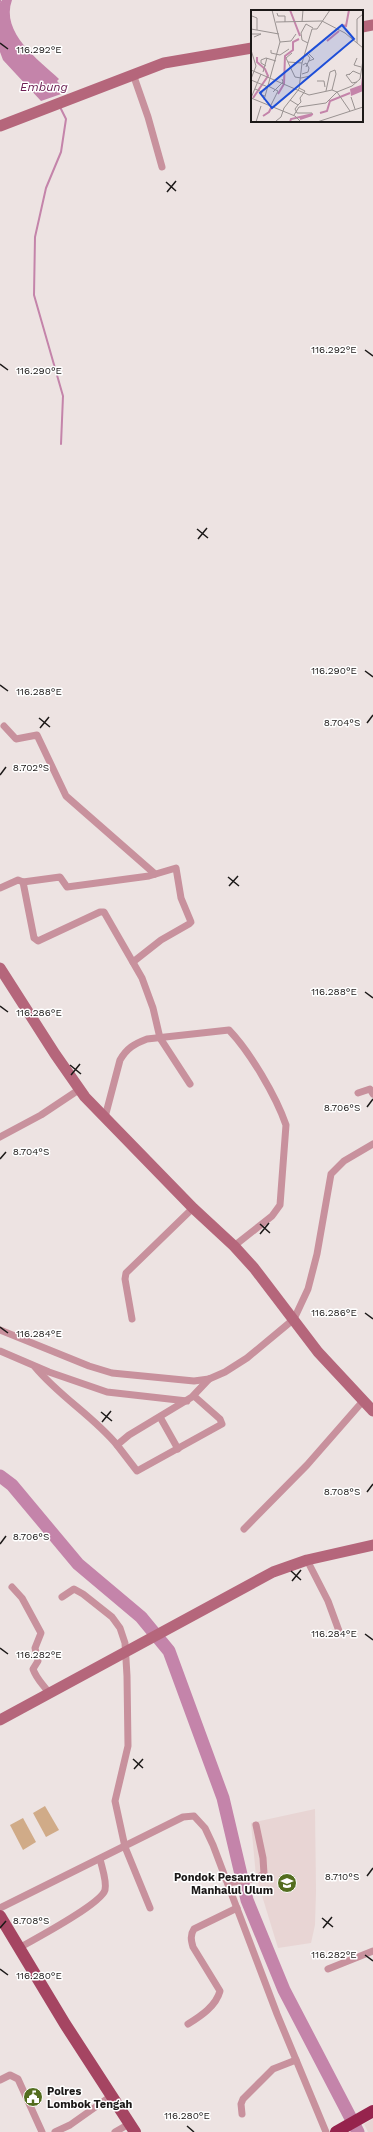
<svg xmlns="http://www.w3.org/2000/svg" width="373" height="2132" viewBox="0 0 373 2132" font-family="'Work Sans',sans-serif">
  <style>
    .built { fill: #e8d5d4 }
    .green { fill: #d0ab88 }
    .water { fill: #c484aa }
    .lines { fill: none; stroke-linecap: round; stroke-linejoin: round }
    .stream { stroke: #c484aa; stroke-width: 2 }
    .river { stroke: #c484aa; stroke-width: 13 }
    .street { stroke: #c8919d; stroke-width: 7 }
    .secondary { stroke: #b5667b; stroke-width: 11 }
    .primary { stroke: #a54562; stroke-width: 12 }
    .highway { stroke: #96234d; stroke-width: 12 }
    .ticks { fill: none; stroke: #1c1918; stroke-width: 1.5 }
    .labels { text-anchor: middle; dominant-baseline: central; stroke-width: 3; stroke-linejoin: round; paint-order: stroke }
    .poi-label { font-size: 11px; font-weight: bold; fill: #1c1918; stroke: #fff; text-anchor: end }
    .water-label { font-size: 12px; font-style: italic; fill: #6e2154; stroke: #fff }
    .inset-river { fill: none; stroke: #c484aa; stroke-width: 2 }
    .inset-road { fill: none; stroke: #999291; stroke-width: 1 }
    .view { fill: #1d4ed8; fill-opacity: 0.15; stroke: #1d4ed8; stroke-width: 2 }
    .inset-edge { fill: none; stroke: #1c1918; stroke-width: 2 }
    .ticks-label { font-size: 10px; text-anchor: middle; fill: #1c1918; stroke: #fff; stroke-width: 3; stroke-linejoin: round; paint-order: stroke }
  </style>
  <rect width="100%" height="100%" fill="#ede3e2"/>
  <g class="built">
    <path d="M315 1809 316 1891 315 1925 311 1943 278 1948 256 1876 251 1823Z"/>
    <path d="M373 2119V2132H368L364 2124Z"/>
  </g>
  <g class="green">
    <path d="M45 1806 59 1830 46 1837 33 1813Z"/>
    <path d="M23 1818 36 1842 23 1850 10 1825Z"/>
  </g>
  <path class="water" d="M2 0H12C0 33 39 60 59 79L57 81 67 92 41 101 3 60 0 52V3Z"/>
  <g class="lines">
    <g class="stream">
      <path d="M0 2V0"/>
      <path d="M60 107 66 119 61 152 46 188 35 237 34 295 63 396 61 444"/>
    </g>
    <path class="river" d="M0 1476 12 1485 78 1564 141 1617 169 1651 223 1798 247 1900 284 1990 358 2132"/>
    <g class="street">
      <path d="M133 74 148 117 162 167"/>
      <path d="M4 726 16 739 37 735 66 796 155 874"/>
      <path d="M23 882 60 877 67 887 149 876 176 868 181 898 191 922 189 924 161 940 133 962"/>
      <path d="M0 888 18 880 23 882 34 938 38 941 100 912H104L142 978 153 1008 160 1038 190 1084"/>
      <path d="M358 1093 370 1089 373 1094"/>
      <path d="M105 1117 120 1060C127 1048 134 1044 147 1039L229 1030C250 1052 276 1096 286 1125L280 1205 272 1216 234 1246"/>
      <path d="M0 1137 41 1115 80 1089"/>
      <path d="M132 1319 125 1279 126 1273 193 1208"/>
      <path d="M0 1330 89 1366 112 1373 194 1381 209 1379 225 1372 247 1358 294 1319 308 1289 317 1254 331 1174 344 1161 373 1144"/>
      <path d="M0 1351 49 1372 107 1392 187 1401"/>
      <path d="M35 1367C60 1397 93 1416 117 1445"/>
      <path d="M194 1396 220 1419 222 1424 137 1471 117 1445 129 1435 192 1397 209 1379"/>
      <path d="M160 1417 178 1449"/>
      <path d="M244 1529 307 1465 363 1401"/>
      <path d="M307 1560 328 1601 339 1631"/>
      <path d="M12 1587 22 1598 41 1633 35 1648 38 1661 33 1669C37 1680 43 1684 49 1693"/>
      <path d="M62 1597 74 1589 83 1594 112 1617 120 1628 125 1643 127 1676 128 1746 115 1801 125 1847 150 1908"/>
      <path d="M228 1883 257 1878 264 1874 263 1858 256 1825"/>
      <path d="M0 1908 183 1817 194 1816 205 1828 213 1845 277 2014 326 2132"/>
      <path d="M19 1948C35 1939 101 1904 105 1890 107 1881 102 1868 100 1859"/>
      <path d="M328 1969 373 1951"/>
      <path d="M188 2024C201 2016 216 2006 220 1991L193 1947C191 1940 190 1935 194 1929L237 1908"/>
      <path d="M0 2080 10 2075 18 2079 42 2132"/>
      <path d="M242 2114 241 2104 243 2099 273 2069 296 2060"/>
      <path d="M55 2132 70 2125 111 2096"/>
      <path d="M115 2132 129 2124"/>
    </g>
    <g class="secondary">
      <path d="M362 27 373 25"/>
      <path d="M0 126 164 63 252 48"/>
      <path d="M0 968 55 1054 85 1097 193 1208 234 1246 254 1268 318 1352 373 1411"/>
      <path d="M0 1720 273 1572 307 1560 373 1545"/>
    </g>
    <path class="primary" d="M0 1916 65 2024 135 2132"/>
    <path class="highway" d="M336 2132 373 2111"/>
  </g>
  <path class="ticks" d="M0 43 8 49M166 182 176 191M167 192 176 181M365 350 373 356M0 364 8 370M197 529 208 538M198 539 207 528M365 671 373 677M0 685 8 691M39 718 50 727M367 723 373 715M40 728 49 717M0 775 6 767M228 877 239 886M229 886 238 876M365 992 373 998M0 1006 8 1012M70 1065 81 1074M71 1075 80 1064M367 1107 373 1099M0 1159 6 1152M260 1224 270 1233M260 1234 269 1223M365 1313 373 1319M0 1327 8 1333M101 1412 112 1421M102 1422 111 1411M367 1492 373 1484M0 1544 6 1536M291 1571 301 1580M292 1581 301 1570M365 1634 373 1640M0 1648 8 1654M133 1759 143 1768M134 1769 143 1759M367 1876 373 1868M322 1918 333 1927M0 1928 6 1921M323 1928 332 1917M365 1955 373 1961M0 1969 8 1975M187 2126 194 2132"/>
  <defs>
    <g id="school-disc" transform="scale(1)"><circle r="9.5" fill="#536d1f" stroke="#fff"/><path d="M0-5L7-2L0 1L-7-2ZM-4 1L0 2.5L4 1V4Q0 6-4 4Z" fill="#fff"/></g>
    <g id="civic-disc" transform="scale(1)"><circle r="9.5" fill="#536d1f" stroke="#fff"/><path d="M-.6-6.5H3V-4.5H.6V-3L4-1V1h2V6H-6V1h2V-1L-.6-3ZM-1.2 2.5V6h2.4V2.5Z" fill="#fff"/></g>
  </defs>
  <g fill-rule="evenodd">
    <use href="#school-disc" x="287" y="1883"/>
    <use href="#civic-disc" x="33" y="2097"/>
  </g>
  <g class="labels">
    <g class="poi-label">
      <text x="273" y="1877">Pondok Pesantren<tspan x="273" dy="13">Manhalul Ulum</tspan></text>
      <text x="47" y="2091" text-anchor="start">Polres<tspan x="47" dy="13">Lombok Tengah</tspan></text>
    </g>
    <g class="water-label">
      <text x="44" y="87">Embung</text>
    </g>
  </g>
  <g transform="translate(251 10)">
    <rect width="112" height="112" fill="#ede3e2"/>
    <path d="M112 58V81L100 86 99 79 110 75Z" fill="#c484aa"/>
    <path class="inset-river" d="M39 0 49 26M91 15 95 16 98 0M76 31 88 21M27 84 33 74 34 46 42 40V32L48 29M2 88 17 66 14 59 6 52V47M69 103 76 101 79 91 99 83M12 106 18 102 21 96M49 109 61 105M39 112 40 109 62 104"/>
    <path class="inset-road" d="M26 3 27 6H34V12M1 6 6 8V20M25 12 71 11 94 23 112 38M51 12 52 0M0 19 28 24M0 24H10L3 27M29 32 40 31 45 24M57 33 51 30 50 23 55 14 62 18M106 33V9L112 4M0 40 5 56 0 69M20 40V43L29 45 38 39M41 43 35 48 44 67 50 68 59 66M55 43 59 48 55 57M58 44 63 49 58 51M106 48 103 55 110 57M37 52 51 53M15 56 10 53V50L15 48 25 51M0 60 58 85 81 80 86 82 101 76 109 69 112 50M12 62 16 48M51 64 57 62 58 58 55 53 52 55M99 64 95 65 101 73 106 72M98 65 102 61 109 64M0 70 17 77M66 71H73L74 77M48 75 59 66M17 76 27 81 20 95M4 79 11 82 10 85 14 86M75 81 79 62 84 60 85 64 81 80M22 82 32 72 31 69M100 87 104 99M0 88 10 64M0 88 44 106 50 112M13 90 29 32 21 0M39 90 47 95 50 92 49 88 54 81 48 78M47 95 44 99 46 103H61M43 105 48 97 75 93 86 82 99 101M25 111 30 107 33 98 48 79 51 53 61 19H66L79 0M5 112 10 96M66 112 112 97"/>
    <path class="view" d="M91 15 103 29 21 98 9 83Z"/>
    <rect width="112" height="112" class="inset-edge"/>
  </g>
  <g class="ticks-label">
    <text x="39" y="53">116.292°E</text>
    <text x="334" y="353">116.292°E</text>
    <text x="39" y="374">116.290°E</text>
    <text x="334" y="674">116.290°E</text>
    <text x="39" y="695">116.288°E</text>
    <text x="342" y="726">8.704°S</text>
    <text x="31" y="771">8.702°S</text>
    <text x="334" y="995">116.288°E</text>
    <text x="39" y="1016">116.286°E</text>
    <text x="342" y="1111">8.706°S</text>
    <text x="31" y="1155">8.704°S</text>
    <text x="334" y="1316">116.286°E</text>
    <text x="39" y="1337">116.284°E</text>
    <text x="342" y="1495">8.708°S</text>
    <text x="31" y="1540">8.706°S</text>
    <text x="334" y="1637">116.284°E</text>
    <text x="39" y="1658">116.282°E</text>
    <text x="342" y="1880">8.710°S</text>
    <text x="31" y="1924">8.708°S</text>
    <text x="334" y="1958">116.282°E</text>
    <text x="39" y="1979">116.280°E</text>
    <text x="187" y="2119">116.280°E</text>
  </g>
</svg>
